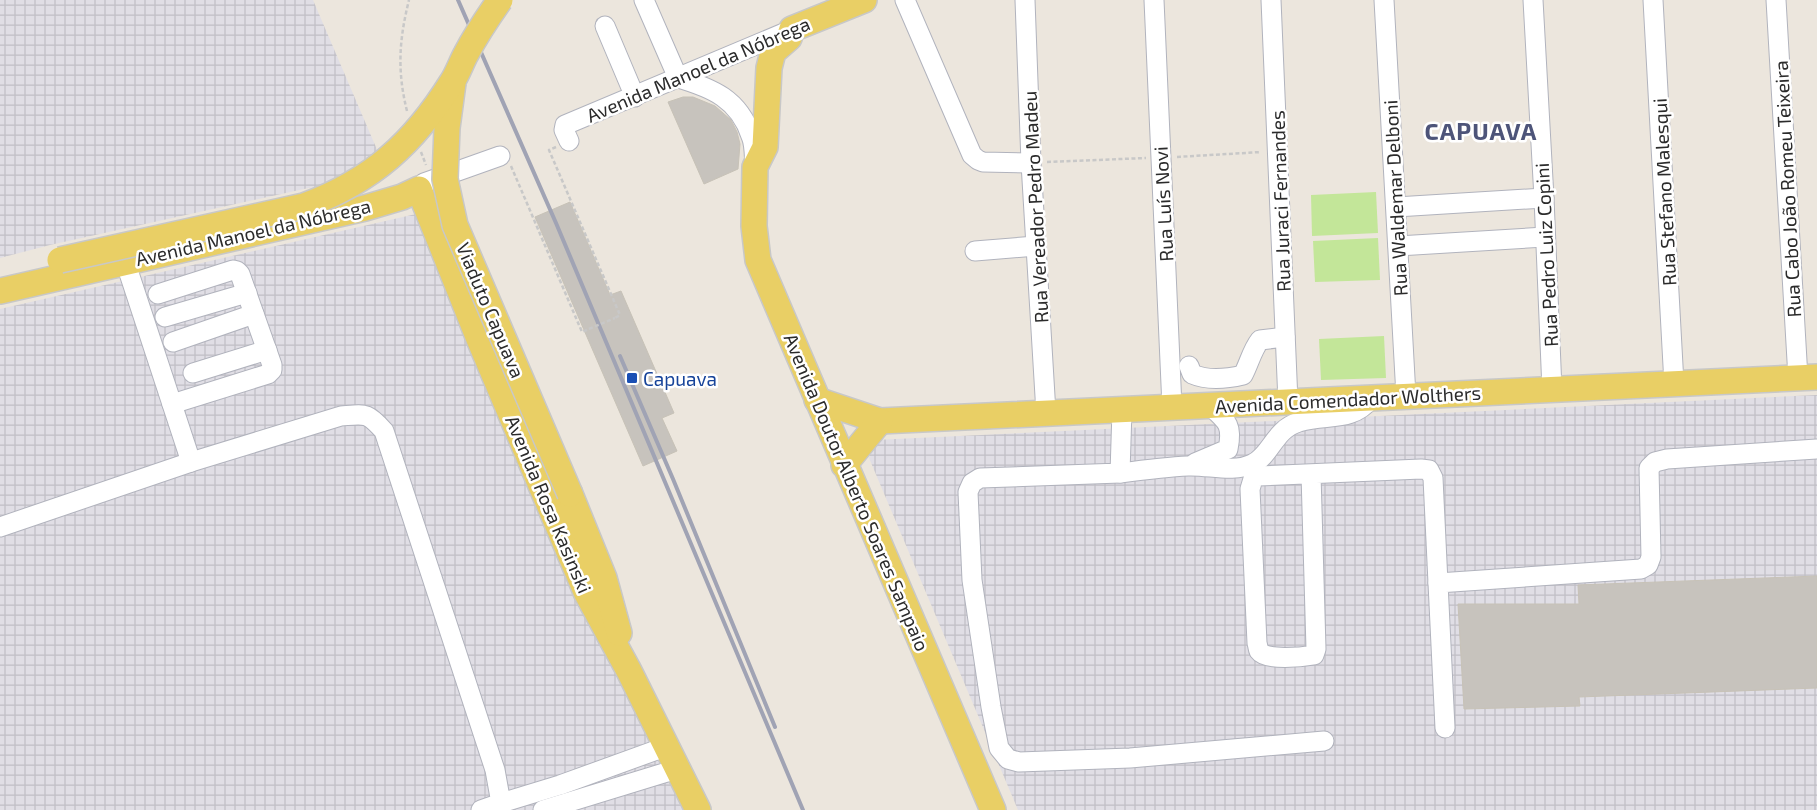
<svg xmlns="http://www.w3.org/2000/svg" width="1817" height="810" viewBox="0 0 1817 810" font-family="'Exo 2',sans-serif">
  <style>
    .industrial { fill: url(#industrial-grid) }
    .pitch { fill: #c3e699 }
    .building { fill: #c7c3bd; stroke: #c7c2b7 }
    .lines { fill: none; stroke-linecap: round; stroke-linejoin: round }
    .minor-casing { stroke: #b1b3bd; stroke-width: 21 }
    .major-casing { stroke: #c8c8c8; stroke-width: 28 }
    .path { stroke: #c8c8c8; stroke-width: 2.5; stroke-dasharray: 4 2.5; stroke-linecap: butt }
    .minor { stroke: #fff; stroke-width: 19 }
    .major { stroke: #e9cf65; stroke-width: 25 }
    .rail { stroke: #a0a3b4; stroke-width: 4 }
    .major-bridge-casing { stroke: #c8c8c8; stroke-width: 28; stroke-linecap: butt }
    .path-bridge { stroke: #c8c8c8; stroke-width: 2.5; stroke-dasharray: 4 2.5; stroke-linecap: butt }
    .major-bridge { stroke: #e9cf65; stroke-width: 25 }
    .transit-dot { fill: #1a4fb4; stroke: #fff; stroke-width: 2 }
    .labels { text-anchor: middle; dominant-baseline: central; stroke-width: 5; stroke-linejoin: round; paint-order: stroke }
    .street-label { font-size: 19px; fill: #2b2b2b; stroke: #fff }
    .transit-label { font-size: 19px; fill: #164399; stroke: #fff; text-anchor: start }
    .district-label { font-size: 24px; font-weight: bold; letter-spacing: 1px; fill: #4d5479; stroke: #fff }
  </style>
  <defs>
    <pattern id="industrial-grid" width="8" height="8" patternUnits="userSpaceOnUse" patternTransform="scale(1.25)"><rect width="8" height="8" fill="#e0dee5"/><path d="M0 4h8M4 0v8" fill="none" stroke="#c0bfc5"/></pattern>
  </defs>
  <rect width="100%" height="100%" fill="#ece6dd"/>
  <g class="industrial">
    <path d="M0 0H313L387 173 304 189 50 245 0 258Z"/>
    <path d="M416 214 686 810H0V309Z"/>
    <path d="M1817 395V810H1018L869 458 875 440Z"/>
  </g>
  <g class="pitch">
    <path d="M1376 192 1378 233 1312 236 1311 195Z"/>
    <path d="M1378 238 1380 280 1315 282 1313 241Z"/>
    <path d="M1384 336 1386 378 1321 380 1319 339Z"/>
  </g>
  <g class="building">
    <path d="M683 97H693L715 106 731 120 737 132 740 144 738 169 704 184 668 102Z"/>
    <path d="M570 202 610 295 621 291 674 413 662 418 677 451 643 466 535 217Z"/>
    <path d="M1817 576V688L1579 697 1580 706 1464 709 1458 604H1579L1578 585Z"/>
  </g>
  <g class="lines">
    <g class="minor-casing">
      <g id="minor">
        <path d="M644 0 678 78"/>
        <path d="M905 0 972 155 978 160 983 162 1031 163"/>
        <path d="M1025 0 1031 163 1046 413"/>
        <path d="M1154 0 1172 407"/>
        <path d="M1271 0 1288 402"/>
        <path d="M1384 0 1406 396"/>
        <path d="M1533 0 1544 198 1552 390"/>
        <path d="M1653 0 1674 384"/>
        <path d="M1776 0 1798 378"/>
        <path d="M605 26 635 97"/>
        <path d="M678 78C712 88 739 99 751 136 755 145 754 157 755 167"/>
        <path d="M569 141 564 130 565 125 791 30"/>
        <path d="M419 189 424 183 500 156"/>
        <path d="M1396 207 1544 198"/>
        <path d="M1398 246 1545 237"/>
        <path d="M975 251 1036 246"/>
        <path d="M125 261 191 462"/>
        <path d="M158 294 233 270 237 271 240 274 272 365V370L268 374 172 404"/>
        <path d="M165 317 247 293"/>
        <path d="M173 342 254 314"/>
        <path d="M1189 366 1192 374C1208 381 1226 379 1243 375 1249 364 1252 350 1260 340L1285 337"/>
        <path d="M193 373 267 350"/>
        <path d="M1122 410 1120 473 980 478 972 483 968 492 972 580 991 707 999 748 1008 759 1019 762 1130 758 1324 741"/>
        <path d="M1195 463 1228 449C1233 425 1227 421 1210 406"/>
        <path d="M1120 473C1143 470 1166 467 1188 466 1209 465 1233 473 1252 464 1271 456 1274 429 1299 422 1327 413 1350 424 1372 398"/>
        <path d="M1311 474 1316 649 1314 655C1303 657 1266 661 1259 651 1258 649 1258 646 1257 643L1250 489 1253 479 1258 476 1421 469 1429 470 1433 478 1438 583"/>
        <path d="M0 527 191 462 341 416C366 414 367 412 384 431L495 770 501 803 481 810"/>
        <path d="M1445 728 1438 583 1641 569 1648 565 1651 557 1649 468 1655 462 1667 459 1817 449"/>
        <path d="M501 803 560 785 665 747"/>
        <path d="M543 810 677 769"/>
      </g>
    </g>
    <g class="major-casing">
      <g id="major">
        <path d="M864 0 792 29 789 38 773 52 769 68 765 147 755 167 754 226 758 260 993 810"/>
        <path d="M0 291 365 208 402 197 419 189 479 339 586 592 629 671 698 810"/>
        <path d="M817 400 880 421 1817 377"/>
        <path d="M844 465 880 421"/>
        <path d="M570 494 604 578 619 633"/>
      </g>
    </g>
    <g class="path">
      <path d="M407 111C397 71 399 40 409 0"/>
      <path d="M556 147 549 150 620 315 615 318"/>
      <path d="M421 152 426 165"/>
      <path d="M1177 157 1261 152"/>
      <path d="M1047 162 1146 158"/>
      <path d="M511 166 582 332 589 329"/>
    </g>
    <use href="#minor" class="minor"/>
    <use href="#major" class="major"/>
    <g class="rail">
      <path d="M458 0 556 223 803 810"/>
      <path d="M620 356 673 479 775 727"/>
    </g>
    <g class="major-bridge-casing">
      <g id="major-bridge">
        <path d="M453 83 447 128 445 179 455 225 570 494"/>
        <path d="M60 260 304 206C372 181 414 143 452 82 458 73 461 63 466 54 476 35 488 17 500 0"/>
      </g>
    </g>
    <path class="path-bridge" d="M589 329 615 318"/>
    <use href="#major-bridge" class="major-bridge"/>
  </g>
  <rect class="transit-dot" x="626" y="372" width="12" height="12" rx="2.5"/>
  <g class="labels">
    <g class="street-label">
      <text transform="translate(698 69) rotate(-23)">Avenida Manoel da Nóbrega</text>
      <text transform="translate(1787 189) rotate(-93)">Rua Cabo João Romeu Teixeira</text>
      <text transform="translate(1664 192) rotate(-93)">Rua Stefano Malesqui</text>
      <text transform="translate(1395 198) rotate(-93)">Rua Waldemar Delboni</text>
      <text transform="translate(1280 201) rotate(-92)">Rua Juraci Fernandes</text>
      <text transform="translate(1163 204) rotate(-93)">Rua Luís Novi</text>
      <text transform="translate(1035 207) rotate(-93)">Rua Vereador Pedro Madeu</text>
      <text transform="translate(253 232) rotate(-13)">Avenida Manoel da Nóbrega</text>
      <text transform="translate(1546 255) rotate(-93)">Rua Pedro Luiz Copini</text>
      <text transform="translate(491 310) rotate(67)">Viaduto Capuava</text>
      <text transform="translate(1348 399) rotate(-3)">Avenida Comendador Wolthers</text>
      <text transform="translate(857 492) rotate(67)">Avenida Doutor Alberto Soares Sampaio</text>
      <text transform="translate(549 504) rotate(67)">Avenida Rosa Kasinski</text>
    </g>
    <g class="transit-label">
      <text x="643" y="378">Capuava</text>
    </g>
    <g class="district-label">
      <text x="1481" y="130">CAPUAVA</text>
    </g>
  </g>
</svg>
